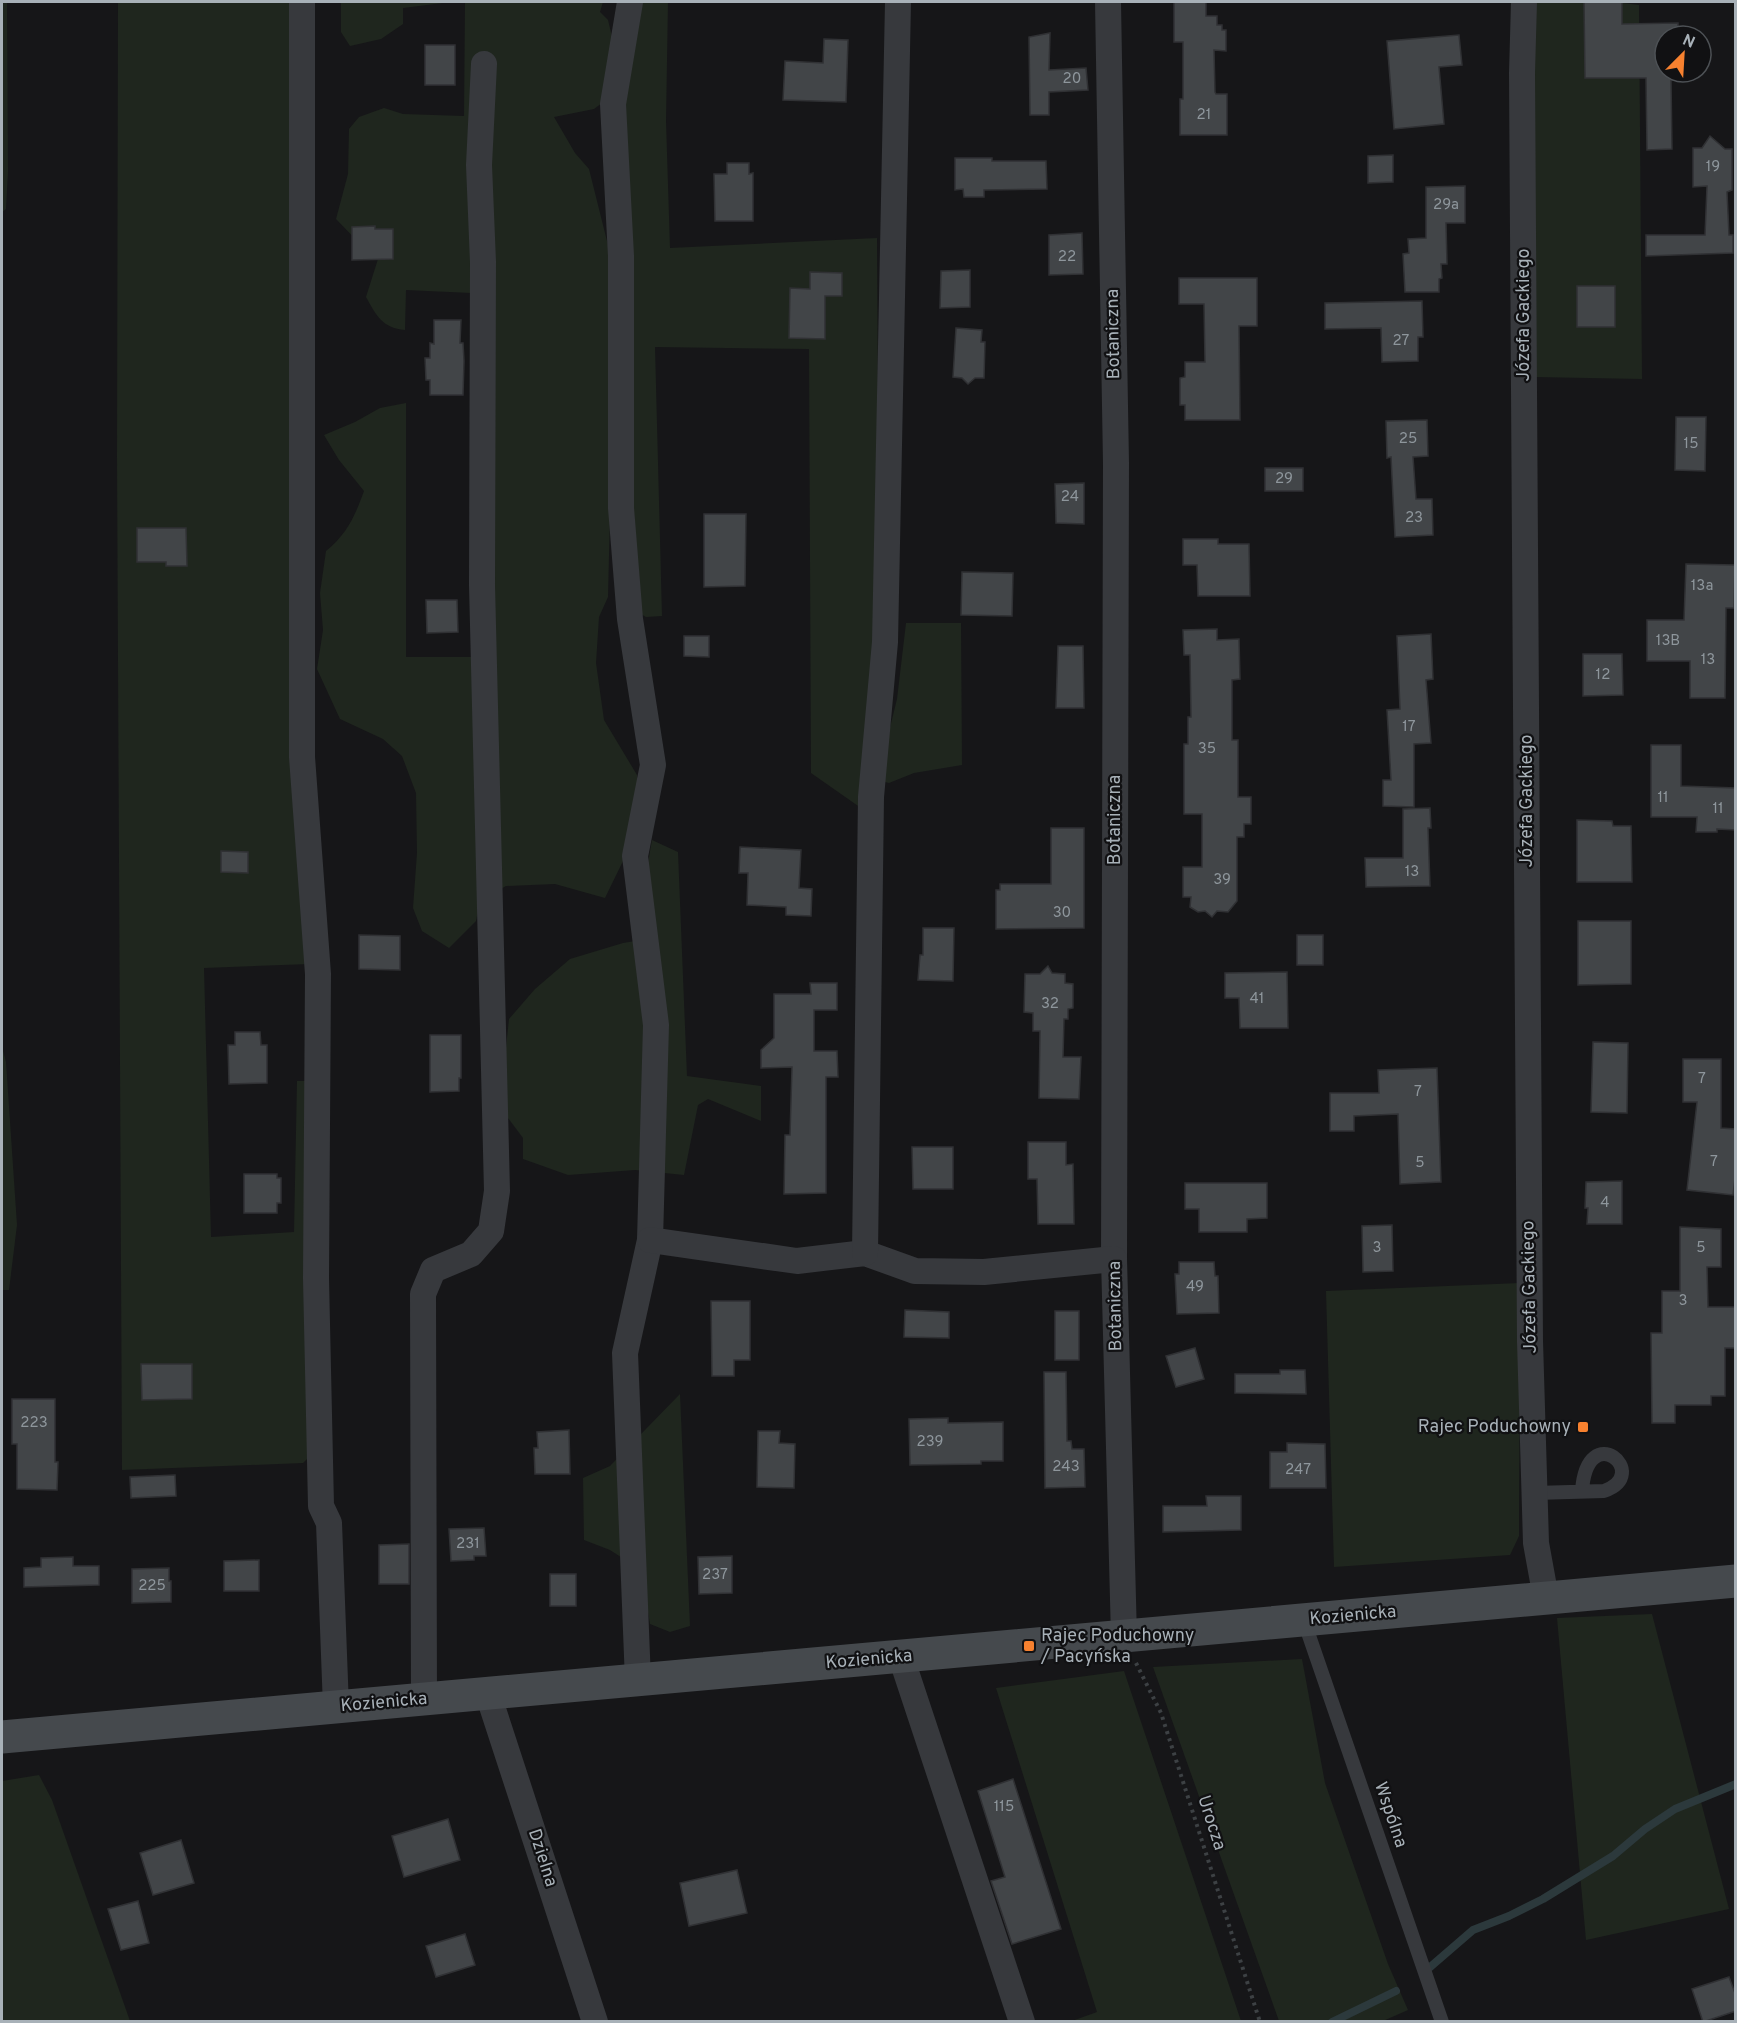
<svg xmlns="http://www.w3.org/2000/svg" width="1737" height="2023" viewBox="0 0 1737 2023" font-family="Overpass,sans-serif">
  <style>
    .green { fill: #1f261e }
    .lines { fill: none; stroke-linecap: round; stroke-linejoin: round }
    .stream { stroke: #2c393c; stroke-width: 8 }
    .building { fill: #424548; stroke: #303134; stroke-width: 1.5 }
    .path { stroke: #3d4144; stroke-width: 4; stroke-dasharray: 3 4.5; stroke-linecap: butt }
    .lane { stroke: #37393d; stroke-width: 14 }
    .street { stroke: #37393d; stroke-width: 26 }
    .secondary { stroke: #45494d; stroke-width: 33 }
    .poi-dot { fill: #f7812f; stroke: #111113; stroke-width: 2 }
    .labels { text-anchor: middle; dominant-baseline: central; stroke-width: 4.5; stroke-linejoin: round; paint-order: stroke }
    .number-label { font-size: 15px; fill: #8e969c }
    .street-label { font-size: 18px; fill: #a8b1b8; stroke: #111113 }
    .poi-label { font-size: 18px; fill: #a8b1b8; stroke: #111113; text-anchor: end }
  </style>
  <rect width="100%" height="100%" fill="#161618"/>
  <g class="green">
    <path d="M2 2H7L8 172 6 209 2 212Z"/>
    <path d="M118 2H293L310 964 204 968 211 1237 294 1232 297 1081H309L314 1452 303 1463 122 1470 117 457Z"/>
    <path d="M341 2H451L403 8V24L381 39 350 46 341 32Z"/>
    <path d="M465 2H603L600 12 608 20 615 49 602 103 594 109 554 117 575 153 589 169 608 245 637 2H668L666 121 670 248 877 238 879 592 861 808 811 773 809 349 655 347 662 616 646 617 639 613 634 513V454L627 407 611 474 608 597 599 617 596 663 604 720 637 775V813L623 861 605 898 555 884 506 886 480 901 476 921 449 948 422 931 413 908 417 853 416 793 402 756 383 739 340 719 317 669 323 630 320 593 326 551C347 534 355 516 364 491L339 460 324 435 355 422 380 408 406 403V657H470L492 654 471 293 406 290 405 330C382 328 376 315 366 297L378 259 364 248 336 219 348 174 349 129 359 117 384 108 403 114 464 116Z"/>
    <path d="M1534 2H1615L1639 5 1642 379 1534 377Z"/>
    <path d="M906 623H961L962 765 914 773 889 783 881 781 884 752 897 699Z"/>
    <path d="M652 840 678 852 687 1076 761 1086V1121L708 1099 698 1105 684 1175 635 1170 568 1175 523 1159V1138L505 1114 502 1085 509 1019 535 989 570 959 623 943 653 938 646 874Z"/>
    <path d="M2 1047 6 1062 17 1225 9 1290H2Z"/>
    <path d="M1520 1283 1519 1536 1510 1555 1334 1567 1326 1291Z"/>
    <path d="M680 1394 690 1626 670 1632 650 1624 641 1570 610 1550 584 1540 583 1478 610 1466Z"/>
    <path d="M1652 1614 1729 1909 1586 1940 1557 1618Z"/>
    <path d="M1302 1659 1325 1783 1388 1964 1408 2010 1383 2021H1279L1153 1667Z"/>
    <path d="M1124 1671 1241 2021H1072L1097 2012 996 1688Z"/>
    <path d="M39 1775 52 1800 130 2021H2V1781Z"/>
  </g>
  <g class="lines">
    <g class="stream">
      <path d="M1429 1968 1473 1930 1509 1916 1543 1899 1613 1856 1645 1829 1675 1809 1736 1784"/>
      <path d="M1332 2022 1396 1991"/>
    </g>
  </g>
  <g class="building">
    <path d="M1174 2H1206V16H1217V25H1222V30H1226V51L1214 50 1215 92 1216 94H1227V135H1180V99H1183V42H1174Z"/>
    <path d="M1584 2H1622V24L1678 23V36H1665V72H1678V80H1671L1672 149 1647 150 1646 78H1585Z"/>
    <path d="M1050 33 1049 70 1086 68 1088 90 1049 92V115H1030L1029 37Z"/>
    <path d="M1459 35 1462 65 1439 67 1444 124 1394 129 1387 41Z"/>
    <path d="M824 39 848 40 846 102 783 100 785 61 823 63Z"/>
    <rect x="425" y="45" width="30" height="40"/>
    <path d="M1710 136 1725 149H1732V190L1727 192 1729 235H1733V253L1646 256V235H1705L1707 186 1693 187V148H1702Z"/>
    <path d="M1393 155V182L1368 183V156Z"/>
    <path d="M955 158H992V161H1046L1047 189 984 190V197H964L963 189 955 190Z"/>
    <path d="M727 163H749V174L753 173V221H715L714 174H727Z"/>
    <path d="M1465 186V223H1446L1447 264H1441L1442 278 1439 279V292H1405L1403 254 1409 253 1408 239 1426 238V187Z"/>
    <path d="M375 226V229H393V259L352 260V227Z"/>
    <path d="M1082 233 1083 274 1049 275V235Z"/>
    <path d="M970 270V307L940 308 941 271Z"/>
    <path d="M810 272 842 273V296H825V339L789 338 790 288 810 289Z"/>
    <path d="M1179 278H1257V326H1239L1240 420H1185V405H1180V378L1185 377V362H1205L1204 304H1179Z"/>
    <rect x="1577" y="286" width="38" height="41"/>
    <path d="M1422 301 1423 337H1418V361L1382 362 1381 328 1325 329V303Z"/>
    <path d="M434 320H461L460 343H463L464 361 463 395H430V380H426L425 358H430V343L434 344Z"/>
    <path d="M956 328 982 330 981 342H985L984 378H975L968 384 962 378 953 377Z"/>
    <path d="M1676 417H1706L1705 471 1675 470Z"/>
    <path d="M1427 420 1428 456 1413 457 1416 499H1432L1433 535 1395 537 1391 457 1387 458 1386 421Z"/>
    <rect x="1265" y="468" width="38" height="23"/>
    <path d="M1084 483V524L1056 523 1055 484Z"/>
    <path d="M704 514H746L745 586 704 587Z"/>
    <path d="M137 528H186L187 566H166V562H137Z"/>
    <path d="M1183 539H1218V544H1249L1250 596H1198L1197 565H1183Z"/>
    <path d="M1686 564 1735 565 1734 608H1726L1725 698H1690V661H1647V620H1684Z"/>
    <path d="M962 572 1013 573 1012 616 961 615Z"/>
    <path d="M426 600H457L458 632 427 633Z"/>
    <path d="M1217 629V640L1239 639 1240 679 1232 680V740H1238V797H1251V824H1244V837H1237V901L1228 912 1217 911 1212 917 1205 911 1198 912 1190 907 1191 897H1183V867H1202V814H1184V744H1188V717H1191L1190 655H1184L1183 630Z"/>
    <path d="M1431 634 1433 679 1426 680 1431 743 1414 744V807L1383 806V780H1391L1387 710 1400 709 1397 636Z"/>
    <path d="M684 636H709V657L684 656Z"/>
    <path d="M1058 646H1083L1084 708H1056Z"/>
    <path d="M1583 654H1622L1623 695 1583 696Z"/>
    <path d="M1651 745H1681V786L1736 788V830L1717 829V832H1696L1697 817H1651Z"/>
    <path d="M1430 808 1431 828H1428L1430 886 1366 887 1365 858H1403V809Z"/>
    <path d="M1577 820 1612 821 1613 826H1631L1632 882H1577Z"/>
    <path d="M1051 828H1084V928L996 929V890H1000V884H1051Z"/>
    <path d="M740 847 801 850 799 888 812 889 811 916 786 915V907L747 905 748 873H739Z"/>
    <path d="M221 851 248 852V873L221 872Z"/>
    <path d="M1578 921H1631V984L1578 985Z"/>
    <path d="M923 928H954L953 981 918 980 920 955H923Z"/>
    <path d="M359 935 400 936V970L359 969Z"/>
    <rect x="1297" y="935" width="26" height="30"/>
    <path d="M1048 966 1052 973 1065 974V983L1073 984V1008L1068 1009V1019H1064L1063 1057H1081L1079 1099 1039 1098 1040 1031H1033V1013L1024 1012 1025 974H1040Z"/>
    <path d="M1287 972 1288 1028H1240L1239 998H1225V973Z"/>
    <path d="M810 983H837V1010H814V1051H837L838 1077H826V1193L784 1194 785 1135H790L792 1067 761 1068V1050L774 1038V994H811Z"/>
    <path d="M235 1032H260L261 1045H267V1083L229 1084 228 1045H235Z"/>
    <path d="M430 1035H461V1078H459V1091L430 1092Z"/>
    <path d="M1593 1042 1628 1043 1627 1113 1591 1112Z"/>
    <path d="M1683 1059H1721V1128L1736 1129V1170L1733 1195 1687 1190 1697 1102H1683Z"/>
    <path d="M1437 1068 1441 1182 1400 1184 1398 1114 1354 1116V1131H1330V1093H1379L1378 1070Z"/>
    <path d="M1028 1142H1066V1165L1073 1164 1074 1224H1038L1037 1179H1028Z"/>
    <path d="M912 1147H953V1189H913Z"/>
    <path d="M244 1174H277V1178H281V1203H277V1213H244Z"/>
    <path d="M1622 1181V1224H1587L1588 1208H1585L1586 1182Z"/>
    <path d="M1185 1183H1267V1218L1247 1219V1232H1199V1209H1185Z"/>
    <path d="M1392 1225 1393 1271 1363 1272 1362 1226Z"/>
    <path d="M1680 1227 1721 1229V1267H1707L1708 1307H1736V1348H1725V1396H1711V1405H1675V1423H1652L1651 1333H1662V1291H1680Z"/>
    <path d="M1179 1262H1214L1215 1276H1218L1219 1313 1177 1314 1175 1274H1179Z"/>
    <path d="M711 1301H750V1360H734V1376H712Z"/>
    <path d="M905 1310 949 1312V1338L904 1337Z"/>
    <rect x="1055" y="1311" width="24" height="49"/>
    <path d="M1195 1348 1204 1379 1176 1387 1166 1356Z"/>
    <path d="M141 1364H192V1399L142 1400Z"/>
    <path d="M1280 1370H1305L1306 1394 1235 1393V1374H1280Z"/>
    <path d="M1044 1372H1066L1067 1441H1071L1072 1449H1084L1085 1487 1045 1488Z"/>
    <path d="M12 1399H55V1462H58L57 1490 17 1489V1444H12Z"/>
    <path d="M948 1418V1423L1003 1422V1461H981V1464L910 1465 909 1419Z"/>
    <path d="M569 1430 570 1474H535L534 1448H538L537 1432Z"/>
    <path d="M758 1431H780L779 1443 795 1444 794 1488 757 1487Z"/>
    <path d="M1287 1443 1325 1444 1326 1488H1270V1452H1287Z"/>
    <path d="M175 1475 176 1496 131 1498 130 1477Z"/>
    <path d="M1206 1496H1241V1530L1163 1532V1506H1207Z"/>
    <path d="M484 1528 486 1556H474V1560L451 1561 449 1529Z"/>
    <path d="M409 1544V1584H379V1545Z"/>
    <path d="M732 1556V1593L699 1594 698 1557Z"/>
    <path d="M73 1557V1566H99V1585L24 1587V1568L41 1567V1558Z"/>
    <path d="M259 1560V1591H224V1561Z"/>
    <path d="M169 1568V1581H171V1602L132 1603V1569Z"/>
    <rect x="550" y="1574" width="26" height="32"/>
    <path d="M1013 1779 1061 1929 1012 1944 991 1881 1005 1877 978 1791Z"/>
    <path d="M448 1819 460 1860 404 1877 392 1836Z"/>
    <path d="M181 1840 194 1883 153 1895 140 1853Z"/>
    <path d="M737 1870 747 1913 689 1926 680 1883Z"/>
    <path d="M138 1901 149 1943 121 1950 108 1909Z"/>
    <path d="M465 1934 475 1965 436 1977 426 1946Z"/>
    <path d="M1729 1977 1736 1996V2011L1703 2022 1692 1989Z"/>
  </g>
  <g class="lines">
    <path class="path" d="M1136 1663 1161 1713 1260 2022"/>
    <g class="lane">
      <path d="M1535 1493 1604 1491C1653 1474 1587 1417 1582 1491"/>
      <path d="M1304 1621 1442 2022"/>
    </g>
    <g class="street">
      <path d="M302 2V757L318 974 316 1278 321 1506 329 1523 336 1707"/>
      <path d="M630 2 613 104 621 256V508L630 619 653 765 635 856 656 1025 650 1240 625 1353 638 1681"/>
      <path d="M1108 2 1116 463 1114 1259 1124 1637"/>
      <path d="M1524 2 1522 73 1530 1341 1536 1543 1546 1598"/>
      <path d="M650 1240 797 1261 865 1253 915 1271 984 1272 1114 1259"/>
      <path d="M865 1253 871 797 885 642 898 2"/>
      <path d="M901 1657 1022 2022"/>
      <path d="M488 1694 595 2022"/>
      <path d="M424 1700 423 1294 433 1270 471 1254 491 1231 497 1191 482 585 483 262 479 165 484 64"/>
    </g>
    <path class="secondary" d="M2 1737 1736 1581"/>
  </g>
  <g class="poi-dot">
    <rect x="1577" y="1421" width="12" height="12" rx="3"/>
    <rect x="1023" y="1640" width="12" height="12" rx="3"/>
  </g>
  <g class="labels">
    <g class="number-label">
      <text x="1072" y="79">20</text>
      <text x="1204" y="115">21</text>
      <text x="1713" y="167">19</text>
      <text x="1446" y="205">29a</text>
      <text x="1067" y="257">22</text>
      <text x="1401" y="341">27</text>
      <text x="1408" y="439">25</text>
      <text x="1691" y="444">15</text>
      <text x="1284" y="479">29</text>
      <text x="1070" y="497">24</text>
      <text x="1414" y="518">23</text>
      <text x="1702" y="586">13a</text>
      <text x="1668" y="641">13B</text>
      <text x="1708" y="660">13</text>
      <text x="1603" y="675">12</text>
      <text x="1409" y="727">17</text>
      <text x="1207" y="749">35</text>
      <text x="1663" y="798">11</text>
      <text x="1718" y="809">11</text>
      <text x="1412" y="872">13</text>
      <text x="1222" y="880">39</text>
      <text x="1062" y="913">30</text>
      <text x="1257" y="999">41</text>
      <text x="1050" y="1004">32</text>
      <text x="1702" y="1079">7</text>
      <text x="1418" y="1092">7</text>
      <text x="1714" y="1162">7</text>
      <text x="1420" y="1163">5</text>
      <text x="1605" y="1203">4</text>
      <text x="1377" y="1248">3</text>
      <text x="1701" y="1248">5</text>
      <text x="1195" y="1287">49</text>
      <text x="1683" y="1301">3</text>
      <text x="34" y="1423">223</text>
      <text x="930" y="1442">239</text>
      <text x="1066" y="1467">243</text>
      <text x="1298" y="1470">247</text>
      <text x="468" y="1544">231</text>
      <text x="715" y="1575">237</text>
      <text x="152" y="1586">225</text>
      <text x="1004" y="1807">115</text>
    </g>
    <g class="street-label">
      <text transform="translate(1524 315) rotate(-90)">Józefa Gackiego</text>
      <text transform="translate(1114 334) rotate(-91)">Botaniczna</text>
      <text transform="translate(1527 801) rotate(-90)">Józefa Gackiego</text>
      <text transform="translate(1115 820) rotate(-90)">Botaniczna</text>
      <text transform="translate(1530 1287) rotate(-91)">Józefa Gackiego</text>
      <text transform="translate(1116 1306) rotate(-91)">Botaniczna</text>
      <text transform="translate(1353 1616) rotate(-5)">Kozienicka</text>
      <text transform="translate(869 1660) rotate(-5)">Kozienicka</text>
      <text transform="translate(384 1703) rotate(-5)">Kozienicka</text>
      <text transform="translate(1390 1815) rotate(71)">Wspólna</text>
      <text transform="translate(1211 1823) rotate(72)">Urocza</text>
      <text transform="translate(542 1858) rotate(72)">Dzielna</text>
    </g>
    <g class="poi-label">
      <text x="1571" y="1427">Rajec Poduchowny</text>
      <text x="1041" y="1636" text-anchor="start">Rajec Poduchowny<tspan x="1041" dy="21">/ Pacyńska</tspan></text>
    </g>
  </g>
  <rect width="1737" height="2023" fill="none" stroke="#a8b1b8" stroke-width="6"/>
  <g transform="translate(1683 54) rotate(24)"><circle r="28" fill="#111113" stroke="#4d5155" stroke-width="1.5"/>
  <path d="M0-4.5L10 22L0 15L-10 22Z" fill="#f7812f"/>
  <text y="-9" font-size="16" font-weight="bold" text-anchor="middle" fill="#a8b1b8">N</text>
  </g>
</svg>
